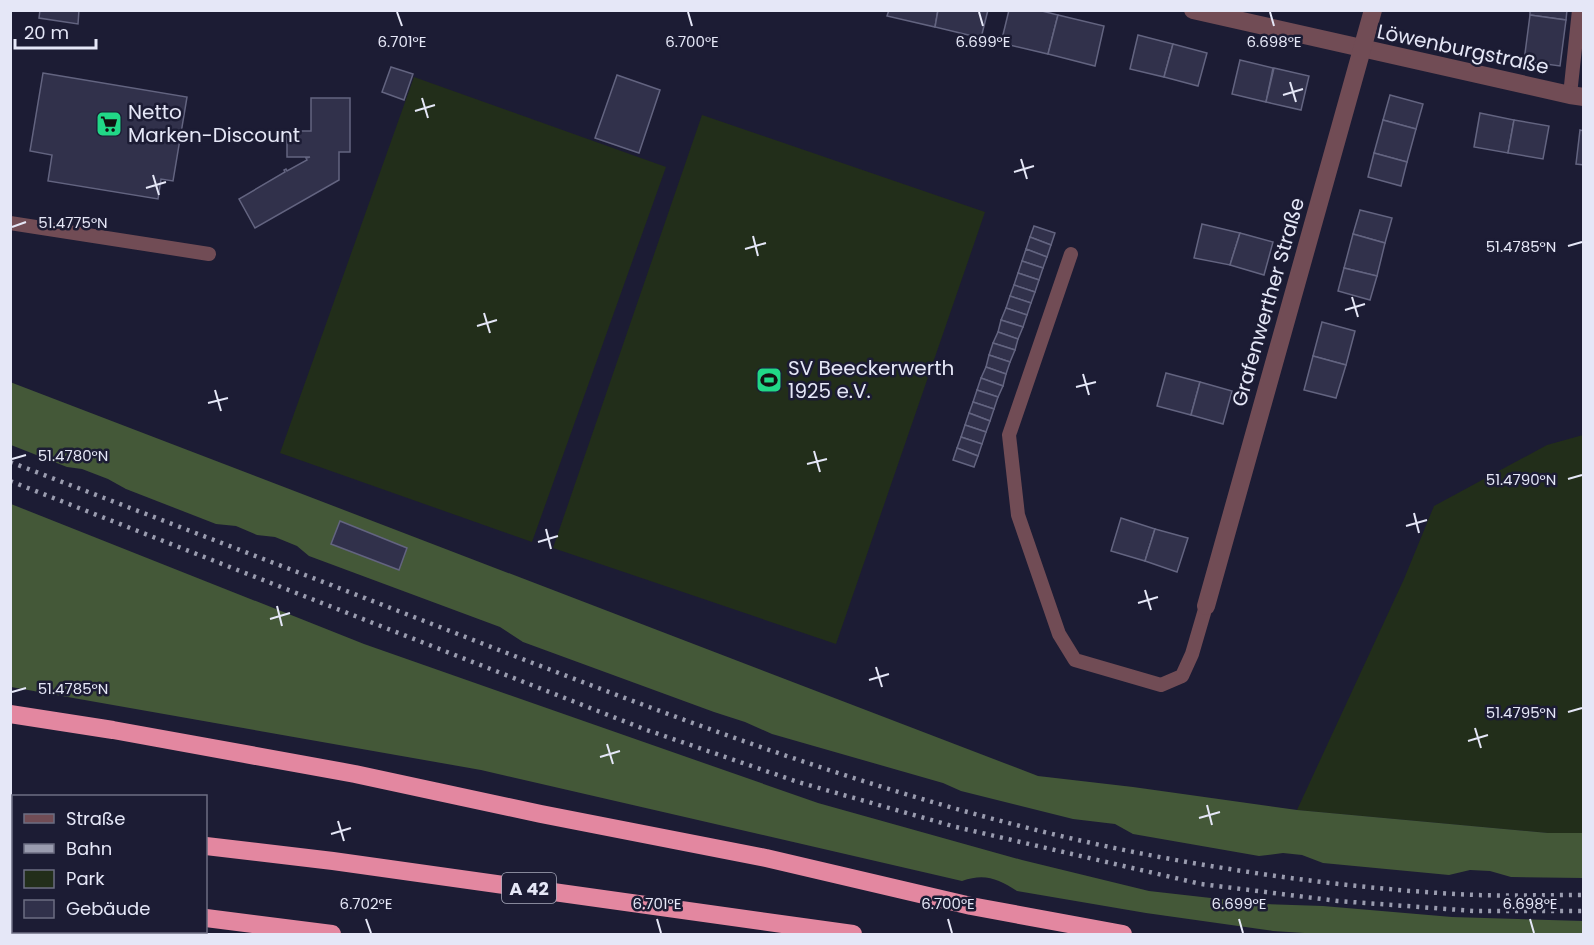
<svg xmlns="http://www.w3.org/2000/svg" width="1594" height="945" viewBox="0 0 1594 945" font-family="Poppins,sans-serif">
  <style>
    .green { fill: #222e1a }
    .forest { fill: #445838 }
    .building { fill: #31314b; stroke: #636480; stroke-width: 1.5 }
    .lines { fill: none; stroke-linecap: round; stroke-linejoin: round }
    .lane { stroke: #714c55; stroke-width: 14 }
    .street { stroke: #714c55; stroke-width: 18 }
    .highway { stroke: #e387a0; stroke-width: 18 }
    .rail { stroke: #9a9caf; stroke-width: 4.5; stroke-dasharray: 3 6; stroke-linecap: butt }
    .ticks { fill: none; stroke: #e5e7f7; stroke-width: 2 }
    .labels { text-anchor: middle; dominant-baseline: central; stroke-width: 5; stroke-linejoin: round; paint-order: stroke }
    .shield { fill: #1c1c34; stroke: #a9aabc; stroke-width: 1.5 }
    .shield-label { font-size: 18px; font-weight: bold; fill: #e5e7f7 }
    .street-label { font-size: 20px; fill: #e5e7f7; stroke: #1c1c34 }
    .poi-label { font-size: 20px; fill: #e5e7f7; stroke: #1c1c34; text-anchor: start }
    .ticks-label { font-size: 15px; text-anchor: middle; fill: #e5e7f7; stroke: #1c1c34; stroke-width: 5; stroke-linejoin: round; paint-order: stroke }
  </style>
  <rect width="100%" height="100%" fill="#1c1c34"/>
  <g class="green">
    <path d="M414 77 666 167 532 542 280 453Z"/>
    <path d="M702 115 985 212 836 644 553 548Z"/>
    <path d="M1583 435V833H1548L1297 810 1404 579 1434 506 1547 445Z"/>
  </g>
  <g class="forest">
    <path d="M10 382 1038 776 1133 787 1297 810 1548 833H1583V878L1511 877 1490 871 1470 870 1449 875 1323 863 1302 855 1283 853 1259 856 1133 834 1115 824 1073 819 961 791 943 783 772 734 745 722 714 712 523 642 500 627 309 556 297 546 275 537 257 535 236 526 216 524 126 489 108 479 82 469 67 467 11 445Z"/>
    <path d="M11 504 364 644 818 803 1022 860 1149 891 1264 904 1323 906 1452 917 1583 921V934H1320L1273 931 1146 913 1017 891C998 879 985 873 962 881L481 770 11 687Z"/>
  </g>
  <g class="building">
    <path d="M40 10H79L78 24 39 18Z"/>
    <path d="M889 10H938L935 27 887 16Z"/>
    <path d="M938 10H988L981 38 935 27Z"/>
    <path d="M1009 10H1038L1058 15 1048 54 1001 43Z"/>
    <path d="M1530 10H1567L1566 20 1530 15Z"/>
    <path d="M1058 15 1104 26 1095 66 1048 54Z"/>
    <path d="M1530 15 1566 20 1560 66 1524 61Z"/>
    <path d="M1138 35 1173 44 1164 77 1130 69Z"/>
    <path d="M1173 44 1207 53 1198 86 1164 77Z"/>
    <path d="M1240 60 1273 68 1266 102 1232 94Z"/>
    <path d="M391 67 413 74 404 100 382 92Z"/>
    <path d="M1274 68 1309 76 1301 110 1266 102Z"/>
    <path d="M43 73 187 97 173 181 161 179 158 199 48 181 52 155 30 151Z"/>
    <path d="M617 75 660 90 639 153 595 138Z"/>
    <path d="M1390 95 1423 104 1416 129 1383 120Z"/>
    <path d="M311 98H350V152H339V180L255 228 239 199 285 172 284 170 286 169 287 171 307 160 306 158 310 157H287V131H311Z"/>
    <path d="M1480 113 1514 120 1508 153 1474 147Z"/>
    <path d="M1383 120 1416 129 1407 162 1374 153Z"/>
    <path d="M1514 120 1549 126 1543 159 1508 153Z"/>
    <path d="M1580 130 1584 131V165L1576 164Z"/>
    <path d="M1374 153 1407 162 1401 186 1368 177Z"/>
    <path d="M1360 210 1392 218 1385 243 1353 234Z"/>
    <path d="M1202 224 1240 233 1230 265 1194 258Z"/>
    <path d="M1034 226 1055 233 1051 245 1030 237Z"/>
    <path d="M1240 233 1273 242 1264 275 1230 265Z"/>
    <path d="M1353 234 1385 243 1377 276 1344 268Z"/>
    <path d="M1030 237 1051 245 1047 257 1026 249Z"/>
    <path d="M1026 249 1047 257 1043 268 1022 261Z"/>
    <path d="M1022 261 1043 268 1039 280 1018 273Z"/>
    <path d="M1344 268 1377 276 1370 300 1338 291Z"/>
    <path d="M1018 273 1039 280 1035 292 1014 285Z"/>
    <path d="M1014 285 1035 292 1031 303 1010 296Z"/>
    <path d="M1010 296 1031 303 1027 315 1006 308Z"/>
    <path d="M1006 308 1027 315 1023 327 1001 320Z"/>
    <path d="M1001 320 1023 327 1018 339 998 332Z"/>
    <path d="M1322 322 1355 331 1346 365 1313 356Z"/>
    <path d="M998 332 1018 339 1015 350 993 343Z"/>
    <path d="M993 343 1015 350 1010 362 989 355Z"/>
    <path d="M989 355 1010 362 1006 374 986 367Z"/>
    <path d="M1313 356 1346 365 1336 398 1304 390Z"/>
    <path d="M986 367 1006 374 1003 386 981 378Z"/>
    <path d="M1166 373 1200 382 1191 415 1157 406Z"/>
    <path d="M981 378 1003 386 998 397 977 390Z"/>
    <path d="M1200 382 1232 391 1223 424 1191 415Z"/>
    <path d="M977 390 998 397 994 409 973 402Z"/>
    <path d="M973 402 994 409 990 421 969 413Z"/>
    <path d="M969 413 990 421 986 432 965 425Z"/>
    <path d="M965 425 986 432 982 444 961 437Z"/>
    <path d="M961 437 982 444 978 456 957 448Z"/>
    <path d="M957 448 978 456 974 467 953 460Z"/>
    <path d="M1121 518 1155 529 1145 561 1111 551Z"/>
    <path d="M340 521 407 548 399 570 331 544Z"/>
    <path d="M1155 529 1188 538 1177 572 1145 561Z"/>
  </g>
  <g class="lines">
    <g class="lane">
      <path d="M1570 95 1579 10"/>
      <path d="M10 223 209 254"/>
      <path d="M1071 254 1009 435 1018 515 1059 634 1075 660 1161 685 1182 676 1192 654 1206 606"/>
    </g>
    <g class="street">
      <path d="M1193 10 1570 95 1584 97"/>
      <path d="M1206 606 1373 10"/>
    </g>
    <g class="highway">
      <path d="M10 714 113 730 355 774 541 814 766 858 971 906 1123 934"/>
      <path d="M10 823H14"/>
      <path d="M206 846 333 861 853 934"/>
      <path d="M10 895H14"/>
      <path d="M206 918 332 934"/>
    </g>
    <g class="rail">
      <path d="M10 462C167 522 324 582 481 643 716 734 955 824 1205 865 1294 880 1386 891 1476 895 1512 896 1548 895 1584 895"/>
      <path d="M10 481 644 729 798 782 956 827 1201 884 1338 901 1474 911H1584"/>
    </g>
  </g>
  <path class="ticks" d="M397 12 402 26M688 12 692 26M979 12 983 26M1270 12 1274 26M1290 82 1296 102M1283 95 1303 89M422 98 428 118M415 111 435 105M1021 159 1027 179M1014 172 1034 166M153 175 159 195M146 188 166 182M12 227 26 222M753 236 758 256M1568 246 1582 242M745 249 766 243M1352 297 1358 317M1345 310 1365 304M484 313 490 333M477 326 497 320M1083 374 1089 395M1076 387 1096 382M215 390 221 411M208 403 228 398M814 451 820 472M12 459 26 455M807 464 827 459M1568 479 1582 475M1414 513 1419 533M1406 526 1427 520M546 529 551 549M538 542 558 536M1145 590 1151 610M1138 603 1158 597M277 606 282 626M270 619 290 613M876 667 882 687M869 680 889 674M12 692 26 688M1568 712 1582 708M1475 728 1481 748M1468 741 1488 735M607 744 613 764M600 757 620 751M1207 805 1212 825M1199 818 1220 812M338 821 344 841M331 834 351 828M366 919 371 933M657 919 661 933M948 919 952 933M1239 919 1243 933M1530 919 1534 933"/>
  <defs>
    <g id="supermarket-square" transform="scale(1.35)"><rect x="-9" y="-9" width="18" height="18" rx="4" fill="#21d887" stroke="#1c1c34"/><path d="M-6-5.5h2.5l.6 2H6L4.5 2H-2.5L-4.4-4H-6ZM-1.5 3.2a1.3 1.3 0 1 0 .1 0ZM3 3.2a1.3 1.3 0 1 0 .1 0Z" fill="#111"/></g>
    <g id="stadium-square" transform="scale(1.35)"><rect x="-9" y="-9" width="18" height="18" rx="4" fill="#21d887" stroke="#1c1c34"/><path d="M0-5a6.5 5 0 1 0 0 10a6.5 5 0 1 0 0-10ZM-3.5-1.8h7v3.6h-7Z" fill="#111"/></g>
  </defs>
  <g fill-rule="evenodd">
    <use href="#supermarket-square" x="109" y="124"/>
    <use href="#stadium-square" x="769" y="380"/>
  </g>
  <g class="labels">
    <rect class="shield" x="502" y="873" width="54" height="30" rx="4.5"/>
    <g class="shield-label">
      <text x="529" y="888">A 42</text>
    </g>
    <g class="street-label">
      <text transform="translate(1463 49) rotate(12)">Löwenburgstraße</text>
      <text transform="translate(1268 302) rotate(-74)">Grafenwerther Straße</text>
    </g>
    <g class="poi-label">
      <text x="128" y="112">Netto<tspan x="128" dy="23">Marken-Discount</tspan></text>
      <text x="788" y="368">SV Beeckerwerth<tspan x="788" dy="23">1925 e.V.</tspan></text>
    </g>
  </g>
  <g class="ticks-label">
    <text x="402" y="47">6.701°E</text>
    <text x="692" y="47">6.700°E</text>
    <text x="983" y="47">6.699°E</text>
    <text x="1274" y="47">6.698°E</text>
    <text x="73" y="228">51.4775°N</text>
    <text x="1521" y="252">51.4785°N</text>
    <text x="73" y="461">51.4780°N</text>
    <text x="1521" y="485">51.4790°N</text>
    <text x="73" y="694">51.4785°N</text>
    <text x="1521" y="718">51.4795°N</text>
    <text x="366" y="909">6.702°E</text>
    <text x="657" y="909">6.701°E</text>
    <text x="948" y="909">6.700°E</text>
    <text x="1239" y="909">6.699°E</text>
    <text x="1530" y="909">6.698°E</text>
  </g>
  <rect width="1594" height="945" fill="none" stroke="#e5e7f7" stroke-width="24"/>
  <rect x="12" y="795" width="195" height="138" fill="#1c1c34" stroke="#6c6d82" stroke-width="1.5"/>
  <rect x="24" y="814" width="30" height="9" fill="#714c55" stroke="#6c6d82" stroke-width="1.5"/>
  <text x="66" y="825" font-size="18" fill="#e5e7f7">Straße</text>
  <rect x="24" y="844" width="30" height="9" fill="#9a9caf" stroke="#6c6d82" stroke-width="1.5"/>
  <text x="66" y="855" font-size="18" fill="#e5e7f7">Bahn</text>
  <rect x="24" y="870" width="30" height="18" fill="#222e1a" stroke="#6c6d82" stroke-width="1.5"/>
  <text x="66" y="885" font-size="18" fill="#e5e7f7">Park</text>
  <rect x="24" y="900" width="30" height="18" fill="#31314b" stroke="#6c6d82" stroke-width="1.5"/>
  <text x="66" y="915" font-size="18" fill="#e5e7f7">Gebäude</text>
  <path d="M15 39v9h81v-9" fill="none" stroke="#e5e7f7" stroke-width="3"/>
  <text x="24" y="39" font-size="18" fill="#e5e7f7" stroke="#1c1c34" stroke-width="4.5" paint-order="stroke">20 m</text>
</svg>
